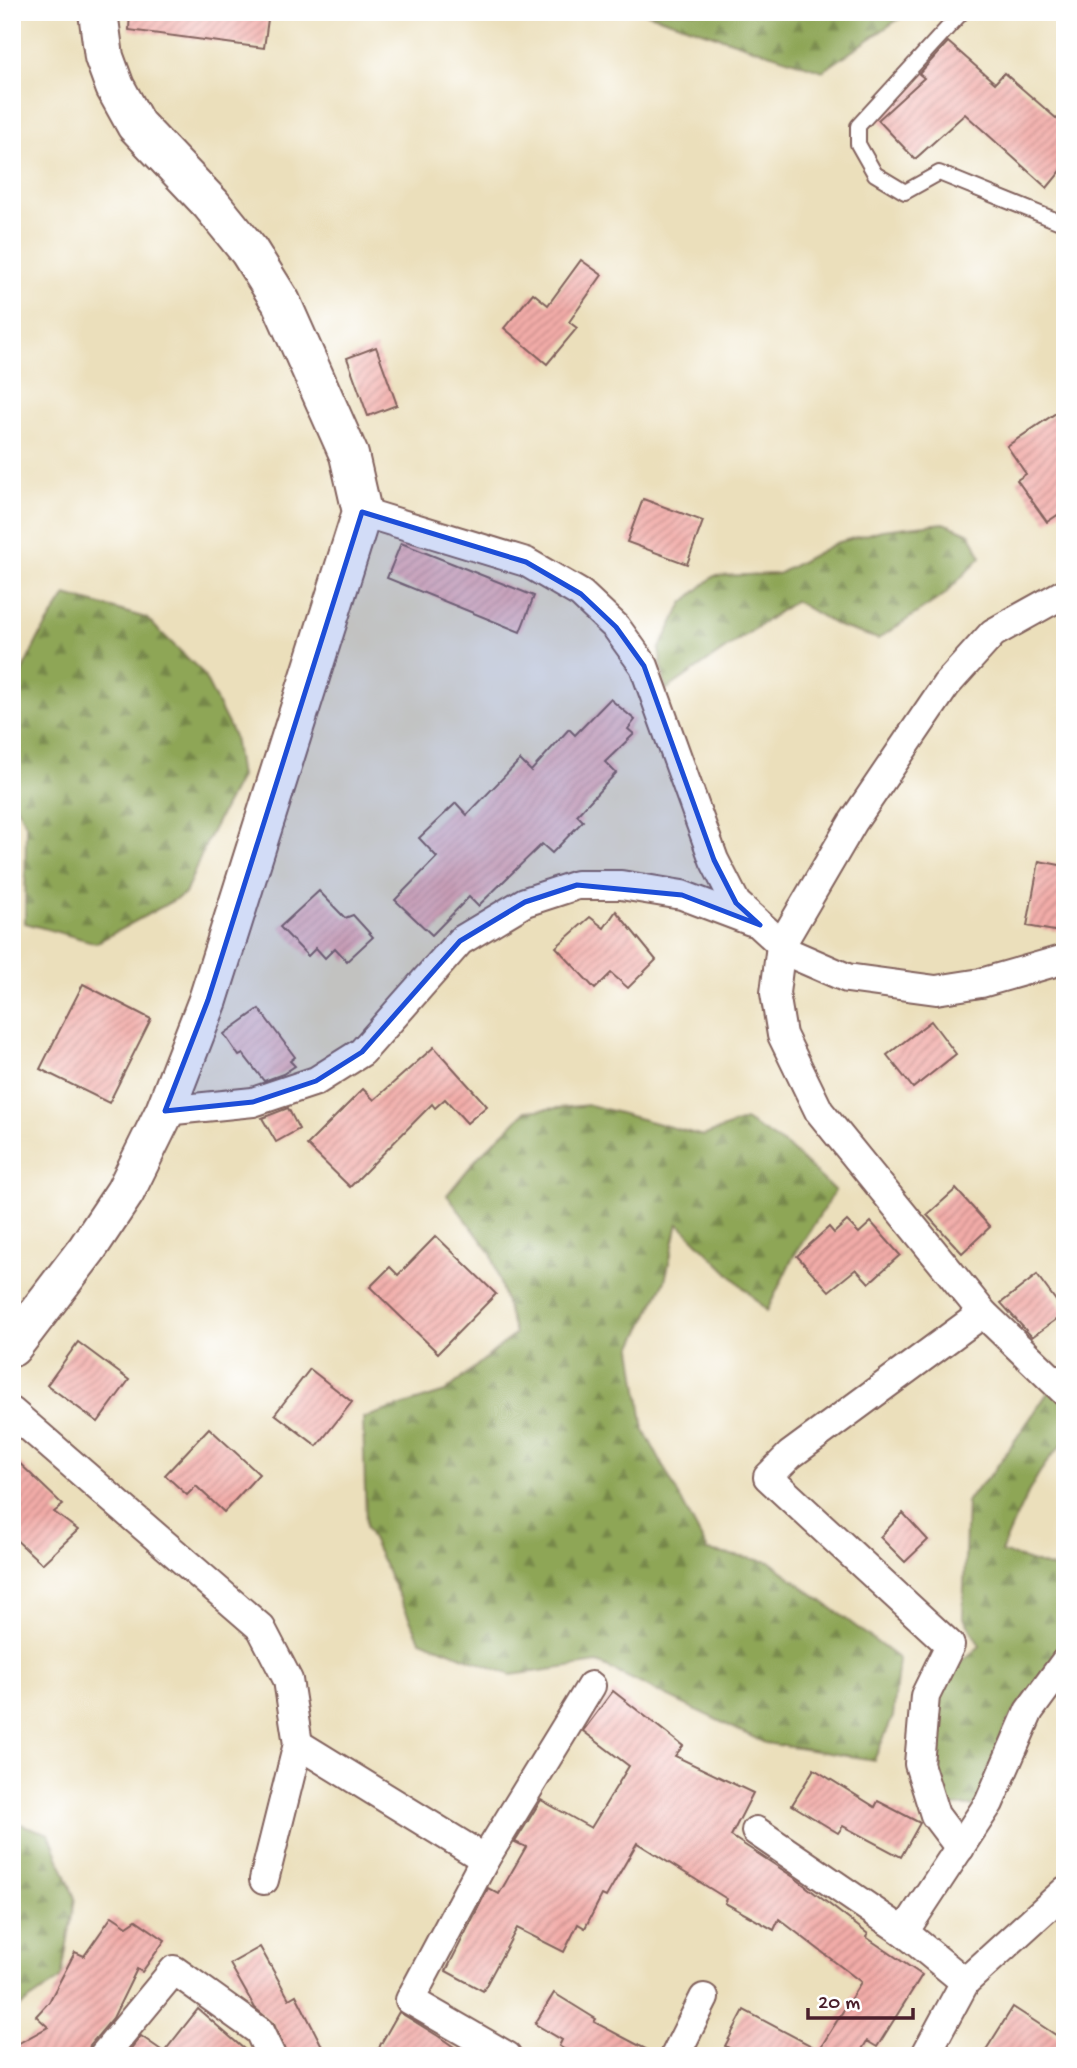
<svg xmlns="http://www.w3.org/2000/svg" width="1077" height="2068" viewBox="0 0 1077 2068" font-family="'Gochi Hand',sans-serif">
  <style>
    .forest { fill: url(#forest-firs); stroke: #6c6241; stroke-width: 2 }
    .building { fill: url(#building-hatch) }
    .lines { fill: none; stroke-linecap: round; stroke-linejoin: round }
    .lane-casing { stroke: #82625d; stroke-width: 18 }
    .street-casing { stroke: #82625d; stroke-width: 32 }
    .secondary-casing { stroke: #82625d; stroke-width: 42 }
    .lane { stroke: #fff; stroke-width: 14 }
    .street { stroke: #fff; stroke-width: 28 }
    .secondary { stroke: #fff; stroke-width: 38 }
    .marked { fill: #1d4ed8; fill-opacity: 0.2; stroke: #1d4ed8; stroke-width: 5; stroke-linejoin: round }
  </style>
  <defs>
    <pattern id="forest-firs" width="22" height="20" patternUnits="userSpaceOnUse" patternTransform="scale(1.75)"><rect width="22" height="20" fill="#8ea657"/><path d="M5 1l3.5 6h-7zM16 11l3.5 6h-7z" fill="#768748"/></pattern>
    <pattern id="building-hatch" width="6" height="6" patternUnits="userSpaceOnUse" patternTransform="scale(1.75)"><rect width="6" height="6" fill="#f2aca8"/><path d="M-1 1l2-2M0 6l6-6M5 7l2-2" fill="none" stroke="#c68b89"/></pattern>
  </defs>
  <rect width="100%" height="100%" fill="#fff"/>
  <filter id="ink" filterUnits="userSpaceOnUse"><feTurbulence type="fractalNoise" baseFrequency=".0143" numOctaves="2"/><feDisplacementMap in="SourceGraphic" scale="14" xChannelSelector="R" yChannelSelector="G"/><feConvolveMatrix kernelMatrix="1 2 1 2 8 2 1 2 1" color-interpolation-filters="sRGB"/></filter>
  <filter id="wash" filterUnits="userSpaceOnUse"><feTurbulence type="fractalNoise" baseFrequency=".00686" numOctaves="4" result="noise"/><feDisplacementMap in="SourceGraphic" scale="28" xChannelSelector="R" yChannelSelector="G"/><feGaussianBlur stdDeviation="1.57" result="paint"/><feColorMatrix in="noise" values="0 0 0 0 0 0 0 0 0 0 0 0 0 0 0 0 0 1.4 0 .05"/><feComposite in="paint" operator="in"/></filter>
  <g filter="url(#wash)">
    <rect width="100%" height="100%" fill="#ebdfbb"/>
    <g class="forest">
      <path d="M643 12H909L823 71Z"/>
      <path d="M944 523 970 534 981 557 944 595 878 639 838 626 795 601 666 690 659 650 683 603 714 576 778 574 836 543 882 530Z"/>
      <path d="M66 595 146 618 202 672 234 736 240 777 207 841 185 894 96 943 25 923 26 824 12 799V692L39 637Z"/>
      <path d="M590 1105 703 1136 745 1120 787 1146 835 1191 792 1259 767 1311 678 1223 665 1281 632 1348 644 1430 708 1551 770 1562 899 1659 893 1717 874 1760 765 1743 598 1663 511 1675 420 1640 366 1527 363 1418 445 1392 515 1334 491 1253 447 1195 478 1157 526 1111Z"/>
      <path d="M1058 1378H1065V1442C1034 1470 1018 1514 1001 1552L1065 1572V1665L1036 1683 1007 1722 987 1774 981 1806H935L925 1743 934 1684 980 1646 963 1616 967 1500 993 1472Z"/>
      <path d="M12 1821 49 1834 75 1898 61 1979 12 2012Z"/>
    </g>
    <g id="blocks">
      <g class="building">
        <path d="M130 12H269L264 48 129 30Z"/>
        <path d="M948 42 995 83 1004 73 1065 126V166L1047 188 965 114 915 159 878 120 924 78 919 74Z"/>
        <path d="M581 260 602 275 569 322 577 328 547 364 504 328 533 293 548 305Z"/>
        <path d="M376 347 397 405 368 416 347 358Z"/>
        <path d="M1065 407V510L1047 522 1017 480 1026 474 1007 446Z"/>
        <path d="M643 499 703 521 687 564 627 542Z"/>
        <path d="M401 543 534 596 520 632 387 578Z"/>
        <path d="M610 699 635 720 628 729 634 734 605 762 616 773 577 815 583 821 552 853 542 844 478 906 469 897 432 935 395 900 437 857 419 838 456 803 467 815 520 760 531 771 569 729 575 735Z"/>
        <path d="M1039 861 1065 866V933L1027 926Z"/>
        <path d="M319 891 345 918 353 915 373 937 347 961 335 948 325 958 316 948 308 956 280 927Z"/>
        <path d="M616 911 656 960 628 988 611 973 595 989 556 947 590 917 604 928Z"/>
        <path d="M83 984 151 1019 109 1103 40 1069Z"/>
        <path d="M259 1009 295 1057 290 1061 295 1066 283 1074 264 1081 243 1054 239 1056 224 1034Z"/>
        <path d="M931 1021 956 1054 913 1088 887 1055Z"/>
        <path d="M434 1047 487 1106 467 1123 445 1099 435 1108 432 1104 350 1187 307 1145 363 1089 374 1100Z"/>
        <path d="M288 1108 299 1129 276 1142 262 1118Z"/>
        <path d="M956 1189 990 1227 962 1253 927 1215Z"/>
        <path d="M847 1221 859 1233 871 1222 900 1255 869 1283 856 1269 829 1291 797 1256 829 1227 834 1233Z"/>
        <path d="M436 1236 496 1294 438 1353 370 1287 390 1267 398 1275Z"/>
        <path d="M1037 1275 1065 1313 1032 1337 1001 1303Z"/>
        <path d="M78 1342 129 1380 98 1422 47 1385Z"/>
        <path d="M310 1369 352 1402 317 1446 275 1414Z"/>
        <path d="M209 1428 259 1474 224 1512 196 1486 187 1495 165 1475Z"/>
        <path d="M12 1456 63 1505 54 1512 78 1530 42 1564 12 1536Z"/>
        <path d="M903 1513 928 1540 905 1562 880 1537Z"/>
        <path d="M613 1691 683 1746 675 1756 753 1793 731 1836 795 1878 868 1934 866 1937 922 1975 877 2047 867 2041 858 2056H744L725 2046 744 2010 819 2050 861 1982 779 1919 774 1930 725 1903 727 1899 637 1843 606 1897 602 1895 585 1928 578 1924 564 1952 517 1928 483 1991 446 1971 488 1888 499 1894 526 1847 515 1842 541 1800 591 1828 629 1766 583 1731Z"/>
        <path d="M814 1769 875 1807 878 1801 920 1823 901 1857 843 1826 838 1833 792 1805Z"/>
        <path d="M112 1916 127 1926 136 1920 165 1940 142 1972 137 1969 113 2018 90 2045 87 2056H12V2047L48 2027 36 2016 49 2002 75 1952 84 1956Z"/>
        <path d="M260 1947 289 1999 296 1995 322 2046 302 2056H287L274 2024 255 2008 230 1964Z"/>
        <path d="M554 1993 596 2019 594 2022 659 2056H575L559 2046 562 2040 535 2024Z"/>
        <path d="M1013 2007 1065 2041V2056H982Z"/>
        <path d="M198 2009 252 2056H125L141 2036 164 2052Z"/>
        <path d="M399 2012 438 2036 467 2056H374Z"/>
      </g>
    </g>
  </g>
  <g filter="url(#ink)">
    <use href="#blocks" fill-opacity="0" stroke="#82625d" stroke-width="2"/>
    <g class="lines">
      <g class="lane-casing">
        <path id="lane" d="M962 12 858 126V144L875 174 905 192 939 173 1065 224"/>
      </g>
      <g class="street-casing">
        <g id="street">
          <path d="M362 512 526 562 581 594 616 627 644 666 714 860 736 903 792 954 847 978 936 990 981 983 1065 959"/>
          <path d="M1065 593 993 633 946 685 853 822 781 945 775 993 782 1035 819 1111 983 1313 1065 1392"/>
          <path d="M165 1111 253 1102 316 1081 362 1052 460 941 525 902 577 885H621L682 895 751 921"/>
          <path d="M12 1412 261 1628 288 1680 298 1744 264 1880"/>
          <path d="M298 1744 485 1859"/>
          <path d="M756 1831 904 1932 965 1982"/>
          <path d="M960 1848 935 1815 919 1764 925 1696 950 1645 768 1477 790 1455 983 1313"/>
          <path d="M904 1932 989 1803 1029 1711 1065 1662"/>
          <path d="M103 2056 174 1970 259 2031 271 2056"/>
          <path d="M507 2056 410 2000 485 1859 591 1686"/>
          <path d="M675 2056 704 1998"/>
          <path d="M925 2056 965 1982 1065 1891"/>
        </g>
      </g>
      <g class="secondary-casing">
        <path id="secondary" d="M12 1347 87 1249 125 1192 165 1111 208 1000 362 512 349 455 281 302 249 251 211 204 136 125 115 87 104 57 98 12"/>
      </g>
      <use href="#lane" class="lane"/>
      <use href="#street" class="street"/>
      <use href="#secondary" class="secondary"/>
    </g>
  </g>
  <path class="marked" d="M362 512 526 562 581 594 616 627 644 666 714 860 736 903 760 925 682 895 577 885 525 902 460 941 362 1052 316 1081 253 1102 165 1111 208 1000Z"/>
  <rect width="1077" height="2068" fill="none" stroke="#fff" stroke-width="42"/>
  <path d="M808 2008v10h105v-10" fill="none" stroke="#4a1f2b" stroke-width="3.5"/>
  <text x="818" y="2008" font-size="21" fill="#4a1f2b" stroke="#ffffff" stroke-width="5" paint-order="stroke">20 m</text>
</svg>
